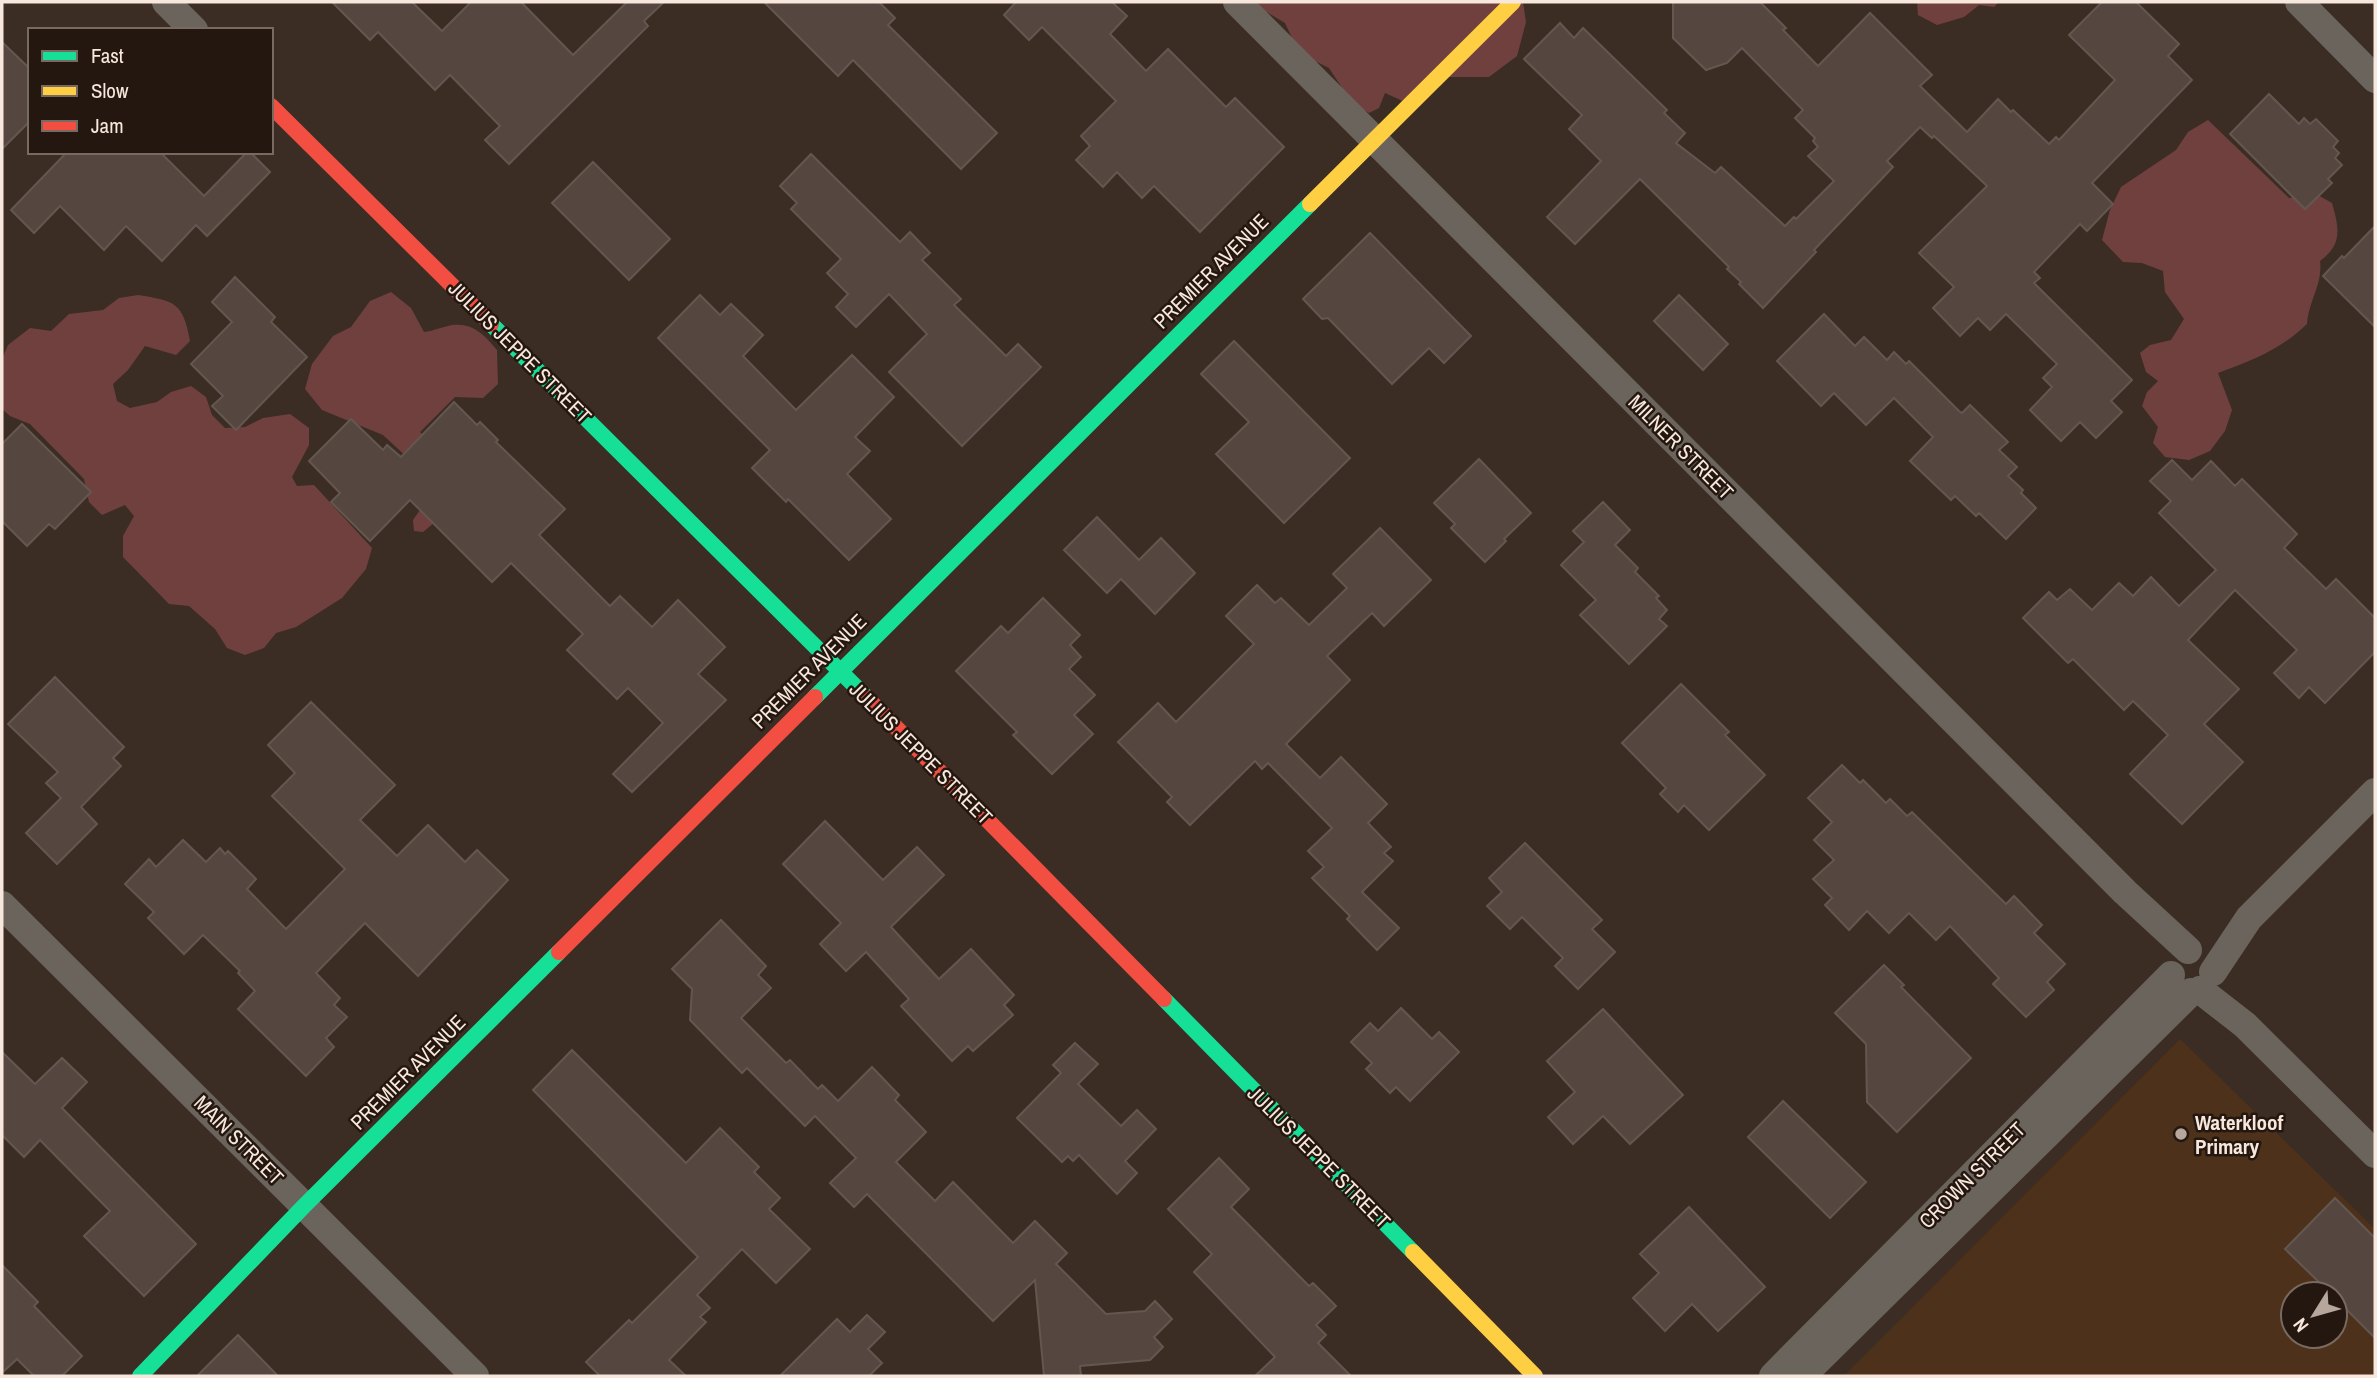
<svg xmlns="http://www.w3.org/2000/svg" width="2377" height="1378" viewBox="0 0 2377 1378" font-family="'Archivo Narrow',sans-serif">
  <style>
    .built { fill: #4d311a; fill-rule: evenodd }
    .green { fill: #70403f }
    .building { fill: #554740; stroke: #63574f; stroke-width: 2 }
    .lines { fill: none; stroke-linecap: round; stroke-linejoin: round }
    .street { stroke: #6b645c; stroke-width: 28 }
    .fast { stroke: #16e098; stroke-width: 16 }
    .slow { stroke: #ffcf43; stroke-width: 16 }
    .jam { stroke: #f24e42; stroke-width: 16 }
    .poi-dot { fill: #b6a69b; stroke: #23170f; stroke-width: 2.5 }
    .labels { text-anchor: middle; dominant-baseline: central; stroke-width: 5; stroke-linejoin: round; paint-order: stroke }
    .street-label { font-size: 21px; fill: #f8e7dc; stroke: #23170f }
    .poi-label { font-size: 21px; font-weight: bold; fill: #f8e7dc; stroke: #23170f; text-anchor: start }
  </style>
  <rect width="100%" height="100%" fill="#3b2d23"/>
  <path class="built" d="M2180 1039 2375 1229V1376H1844ZM2293 1294H2335V1336H2293Z"/>
  <g class="green">
    <path d="M1250 2H1523L1526 22 1517 56 1489 77H1427L1405 102 1385 93 1379 108 1369 113 1352 103 1329 68 1299 53 1285 23Z"/>
    <path d="M1917 2H1999L1994 7 1979 5 1964 17 1937 25 1918 15Z"/>
    <path d="M2208 120 2289 198 2316 194 2332 203C2339 228 2343 244 2320 261 2323 284 2309 299 2307 324 2280 350 2253 360 2218 373L2232 410 2225 431 2210 451 2189 460 2165 457 2153 443 2158 427 2142 406 2147 392 2158 381 2146 372 2140 353 2150 345 2171 340 2184 319 2165 292 2163 271 2142 263 2123 262 2102 240 2110 210 2121 187 2176 150 2188 132Z"/>
    <path d="M391 292 411 308 424 332C434 331 444 326 453 325 474 323 485 336 497 350L498 384 483 398 455 397 420 432 460 473 446 513 423 532 414 531 413 520 425 503 422 471 383 435 322 410 305 389 312 364 333 336 351 327 370 301Z"/>
    <path d="M138 295C175 301 183 302 190 341L176 355 145 346 128 370 113 384 117 401 130 408 157 402 171 392 191 386 206 397 212 415 225 428 245 427 263 418 290 414 309 428V445L292 477 297 486 314 485 372 548 366 569 342 598 296 627 276 633 264 648 245 655 227 648 215 629 189 606 169 604 123 557V536L134 516 125 505 102 515 89 502 84 479 30 424 10 416 2 409V359L8 345 30 328 51 331 69 314 103 310 119 298Z"/>
  </g>
  <g class="building">
    <path d="M332 2H412L442 31 471 2H521L573 55 627 2H664L644 21 648 26 509 164 485 140 500 126 450 75 435 90 378 32 370 40Z"/>
    <path d="M764 2H879L895 18 888 25 997 133 961 169 853 60 838 76Z"/>
    <path d="M1016 2H1112L1127 16 1110 34 1146 71 1168 49 1226 107 1235 98 1284 147 1200 232 1154 186 1142 198 1117 172 1103 187 1076 160 1090 146 1081 136 1116 101 1042 27 1029 40 1004 15Z"/>
    <path d="M1673 2H1760L1786 28 1783 30 1818 66 1870 13 1932 75 1920 86 1967 132 1998 99 2011 112 2013 110 2049 144 2056 137 2059 140 2115 80 2069 35 2102 2H2136L2179 44 2168 56 2192 80 2092 183 2113 204 2087 231 2080 224 2034 272 2040 278 2034 283 2132 380 2111 401 2122 412 2096 438 2080 422 2061 441 2030 410 2052 387 2043 378 2057 364 2006 314 1990 330 1978 318 1960 336 1933 308 1954 287 1919 253 1987 186 1934 136 1932 138 1920 127 1887 161 1893 167 1814 250 1816 252 1763 308 1739 284 1741 282 1727 269 1729 267 1640 179 1575 244 1547 217 1601 161 1569 129 1582 115 1524 59 1560 23 1574 38 1583 28 1667 110 1664 113 1685 133 1676 143 1715 173 1721 167 1785 226 1794 217 1796 219 1834 181 1808 156 1818 147 1813 141 1815 138 1795 118 1803 110 1742 48 1727 63 1706 70 1673 38Z"/>
    <path d="M2 42 30 69V121L2 149Z"/>
    <path d="M2269 94 2299 124 2304 118 2310 124 2316 119 2338 141 2333 147 2339 153 2335 158 2342 165 2328 179 2332 183 2305 209 2230 134Z"/>
    <path d="M67 152H160L204 196 247 152H250L270 172 207 236 196 225 162 261 126 226 104 250 60 206 34 233 11 210Z"/>
    <path d="M811 154 900 242 910 232 930 253 922 260 961 299 954 305 1006 356 1018 344 1041 367 962 446 889 372 927 334 889 294 856 327 836 307 848 294 827 273 841 259 791 209 797 203 780 186Z"/>
    <path d="M593 162 670 239 629 280 552 203Z"/>
    <path d="M2375 226V327L2323 276 2342 256 2344 258Z"/>
    <path d="M1370 233 1471 336 1444 363 1429 348 1392 384 1328 318 1322 319 1303 299Z"/>
    <path d="M235 277 275 317 271 322 307 357 236 430 212 406 223 396 191 364 232 322 212 302Z"/>
    <path d="M700 295 720 315 731 304 763 335 743 356 796 410 852 355 894 397 855 437 870 451 847 474 891 519 849 560 788 499 786 502 752 468 770 450 658 338Z"/>
    <path d="M1679 295 1728 344 1703 370 1654 321Z"/>
    <path d="M1824 314 1855 346 1864 337 1887 360 1894 352 1906 364 1909 361 1959 411 1962 413 1970 405 2008 442 1999 450 2017 467 2008 476 2023 490 2021 493 2036 508 2006 539 1979 513 1976 516 1955 496 1951 500 1910 461 1933 437 1894 398 1866 425 1834 393 1821 406 1777 361Z"/>
    <path d="M1234 341 1350 458 1284 523 1216 454 1249 422 1201 374Z"/>
    <path d="M454 402 477 425 480 422 498 440 496 442 565 509 539 535 610 606 620 596 652 627 678 600 725 647 698 674 726 700 632 792 613 774 663 723 628 688 617 699 567 650 583 634 511 563 492 582 410 500 370 541 331 502 340 493 309 461 351 419 383 450 387 445 401 457Z"/>
    <path d="M22 424 91 492 55 529 49 524 27 546 2 521V444Z"/>
    <path d="M1479 459 1531 513 1504 539 1506 541 1485 562 1451 528 1455 524 1434 503Z"/>
    <path d="M2172 460 2192 480 2211 461 2235 486 2242 479 2297 534 2284 548 2326 589 2336 579 2375 618V652L2325 703 2309 687 2299 698 2274 673 2297 650 2235 590 2188 640 2239 689 2204 724 2243 762 2182 824 2130 774 2168 735 2133 701 2124 710 2073 659 2068 663 2023 618 2049 592 2057 600 2070 589 2092 610 2119 583 2133 596 2151 577 2179 606 2216 570 2159 513 2171 501 2150 481Z"/>
    <path d="M1603 502 1630 530 1615 545 1638 568 1635 572 1659 596 1656 598 1667 610 1659 619 1667 626 1629 664 1580 615 1596 600 1561 565 1584 542 1573 531Z"/>
    <path d="M1097 517 1139 560 1161 538 1195 573 1155 614 1121 579 1107 593 1064 550Z"/>
    <path d="M1380 528 1431 580 1384 626 1372 613 1327 656 1350 680 1286 744 1320 778 1341 757 1387 804 1368 823 1391 847 1384 853 1393 861 1362 892 1399 928 1377 950 1347 919 1350 916 1312 878 1324 867 1308 851 1332 828 1268 763 1262 769 1255 761 1190 825 1167 802 1172 797 1118 742 1158 703 1176 722 1254 644 1226 616 1257 585 1275 603 1281 598 1309 625 1347 588 1333 574Z"/>
    <path d="M1043 598 1080 635 1070 645 1081 657 1069 669 1095 695 1074 715 1093 734 1052 774 1013 735 1017 732 956 671 1001 626 1008 633Z"/>
    <path d="M55 677 124 747 113 758 121 766 81 807 97 824 57 864 26 833 61 798 46 783 58 772 8 724Z"/>
    <path d="M1681 684 1729 732 1725 735 1765 775 1709 830 1684 805 1678 812 1660 794 1666 788 1622 743Z"/>
    <path d="M311 702 395 785 360 820 397 856 428 825 465 862 477 850 508 880 418 976 365 923 316 973 340 998 334 1005 347 1017 326 1038 334 1047 306 1076 238 1009 255 991 238 973 240 971 203 935 184 954 148 918 154 912 125 884 149 859 156 867 183 840 206 862 220 848 225 854 228 851 256 879 247 889 286 929 345 869 272 796 295 773 268 745Z"/>
    <path d="M1842 765 1860 783 1863 780 1886 803 1890 799 1907 816 1912 812 2006 904 2014 896 2042 925 2034 933 2065 964 2047 982 2054 990 2026 1017 1993 984 1999 978 1950 926 1936 940 1909 913 1889 933 1867 911 1849 930 1825 905 1832 898 1813 879 1834 860 1814 840 1832 822 1808 798Z"/>
    <path d="M825 821 883 880 917 847 944 875 891 927 939 979 971 949 1014 995 1004 1005 1013 1015 973 1051 968 1046 952 1061 901 1006 909 999 866 952 846 971 820 944 841 923 783 864Z"/>
    <path d="M1525 843 1602 920 1592 929 1615 952 1578 989 1555 966 1563 958 1522 917 1510 929 1487 906 1502 892 1489 878Z"/>
    <path d="M721 920 766 966 758 975 771 988 741 1018 786 1063 790 1060 818 1089 822 1085 838 1101 872 1067 899 1095 895 1100 926 1132 896 1162 935 1201 953 1182 1013 1243 1035 1221 1067 1253 1056 1264 1106 1314 1145 1311 1155 1301 1172 1319 1154 1337 1163 1347 1150 1360 1080 1366 1081 1376H1044L1035 1280 993 1321 867 1194 854 1207 830 1183 856 1158 815 1116 805 1126 747 1068 742 1073 690 1020 692 989 672 969Z"/>
    <path d="M1884 965 1904 985 1901 987 1971 1058 1897 1132 1867 1102 1866 1044 1835 1013Z"/>
    <path d="M1401 1008 1432 1039 1439 1032 1459 1052 1410 1101 1396 1087 1390 1093 1366 1069 1372 1063 1351 1042 1370 1023 1378 1031Z"/>
    <path d="M1603 1009 1683 1095 1630 1144 1603 1116 1573 1144 1548 1117 1575 1092 1547 1061Z"/>
    <path d="M1075 1043 1098 1064 1078 1084 1121 1126 1137 1110 1156 1129 1125 1161 1137 1173 1117 1194 1079 1155 1073 1161 1068 1156 1062 1162 1017 1118 1061 1073 1053 1065Z"/>
    <path d="M572 1050 686 1163 720 1128 759 1167 754 1172 780 1198 769 1209 810 1249 776 1283 742 1249 697 1295 710 1308 700 1317 706 1322 669 1360 686 1376H600L586 1362 629 1320 632 1323 698 1257 533 1090Z"/>
    <path d="M2 1052 35 1084 62 1058 87 1082 62 1108 196 1244 144 1296 84 1236 110 1211 40 1140 24 1157 2 1135Z"/>
    <path d="M1783 1101 1866 1182 1830 1218 1748 1137Z"/>
    <path d="M1219 1158 1249 1189 1231 1207 1309 1286 1313 1283 1336 1306 1316 1325 1326 1335 1318 1343 1351 1376H1255L1275 1357 1194 1272 1212 1254 1168 1209Z"/>
    <path d="M2335 1198 2375 1238V1338L2335 1298V1294H2331L2285 1249Z"/>
    <path d="M1689 1207 1765 1287 1718 1331 1692 1304 1665 1331 1633 1298 1659 1273 1640 1254Z"/>
    <path d="M2 1265 38 1302 34 1306 82 1356 62 1376H34L17 1359 2 1373Z"/>
    <path d="M867 1315 885 1332 868 1349 882 1363 869 1376H780L837 1319 850 1332Z"/>
    <path d="M238 1335 278 1376H197Z"/>
  </g>
  <g class="lines">
    <g class="street">
      <path d="M166 2 194 30"/>
      <path d="M1237 2 2125 892 2188 950"/>
      <path d="M2299 2 2375 79"/>
      <path d="M2 905 475 1376"/>
      <path d="M2213 972 2249 918 2375 792"/>
      <path d="M2200 990 2245 1025 2375 1154"/>
      <path d="M1773 1376 2171 975"/>
      <path d="M1802 1376 2191 992"/>
    </g>
    <g class="fast">
      <path d="M491 324 867 698"/>
      <path d="M815 697 1310 204"/>
      <path d="M1164 999 1413 1252"/>
      <path d="M140 1376 305 1205 559 952"/>
    </g>
    <g class="slow">
      <path d="M1310 204 1513 2"/>
      <path d="M1413 1252 1535 1376"/>
    </g>
    <g class="jam">
      <path d="M271 106 491 324"/>
      <path d="M867 698 1164 999"/>
      <path d="M559 952 815 697"/>
    </g>
  </g>
  <circle class="poi-dot" cx="2181" cy="1134" r="7"/>
  <g class="labels">
    <g class="street-label">
      <text transform="translate(1211 271) rotate(-45)">PREMIER AVENUE</text>
      <text transform="translate(520 352) rotate(45)">JULIUS JEPPE STREET</text>
      <text transform="translate(1681 447) rotate(45)">MILNER STREET</text>
      <text transform="translate(809 671) rotate(-45)">PREMIER AVENUE</text>
      <text transform="translate(921 753) rotate(45)">JULIUS JEPPE STREET</text>
      <text transform="translate(408 1072) rotate(-45)">PREMIER AVENUE</text>
      <text transform="translate(239 1140) rotate(45)">MAIN STREET</text>
      <text transform="translate(1319 1157) rotate(45)">JULIUS JEPPE STREET</text>
      <text transform="translate(1972 1175) rotate(-45)">CROWN STREET</text>
    </g>
    <g class="poi-label">
      <text x="2195" y="1122">Waterkloof<tspan x="2195" dy="24">Primary</tspan></text>
    </g>
  </g>
  <rect width="2377" height="1378" fill="none" stroke="#f8e7dc" stroke-width="7"/>
  <rect x="28" y="28" width="245" height="126" fill="#23170f" stroke="#786a61" stroke-width="2"/>
  <rect x="42" y="51" width="35" height="10" fill="#16e098" stroke="#786a61" stroke-width="2"/>
  <text x="91" y="63" font-size="21" fill="#f8e7dc">Fast</text>
  <rect x="42" y="86" width="35" height="10" fill="#ffcf43" stroke="#786a61" stroke-width="2"/>
  <text x="91" y="98" font-size="21" fill="#f8e7dc">Slow</text>
  <rect x="42" y="121" width="35" height="10" fill="#f24e42" stroke="#786a61" stroke-width="2"/>
  <text x="91" y="133" font-size="21" fill="#f8e7dc">Jam</text>
  <g transform="translate(2314 1315) rotate(233)"><circle r="33" fill="#23170f" stroke="#786a61" stroke-width="2"/>
  <path d="M0-5L12 26L0 18L-12 26Z" fill="#b6a69b"/>
  <text y="-10" font-size="19" font-weight="bold" text-anchor="middle" fill="#f8e7dc">N</text>
  </g>
</svg>
